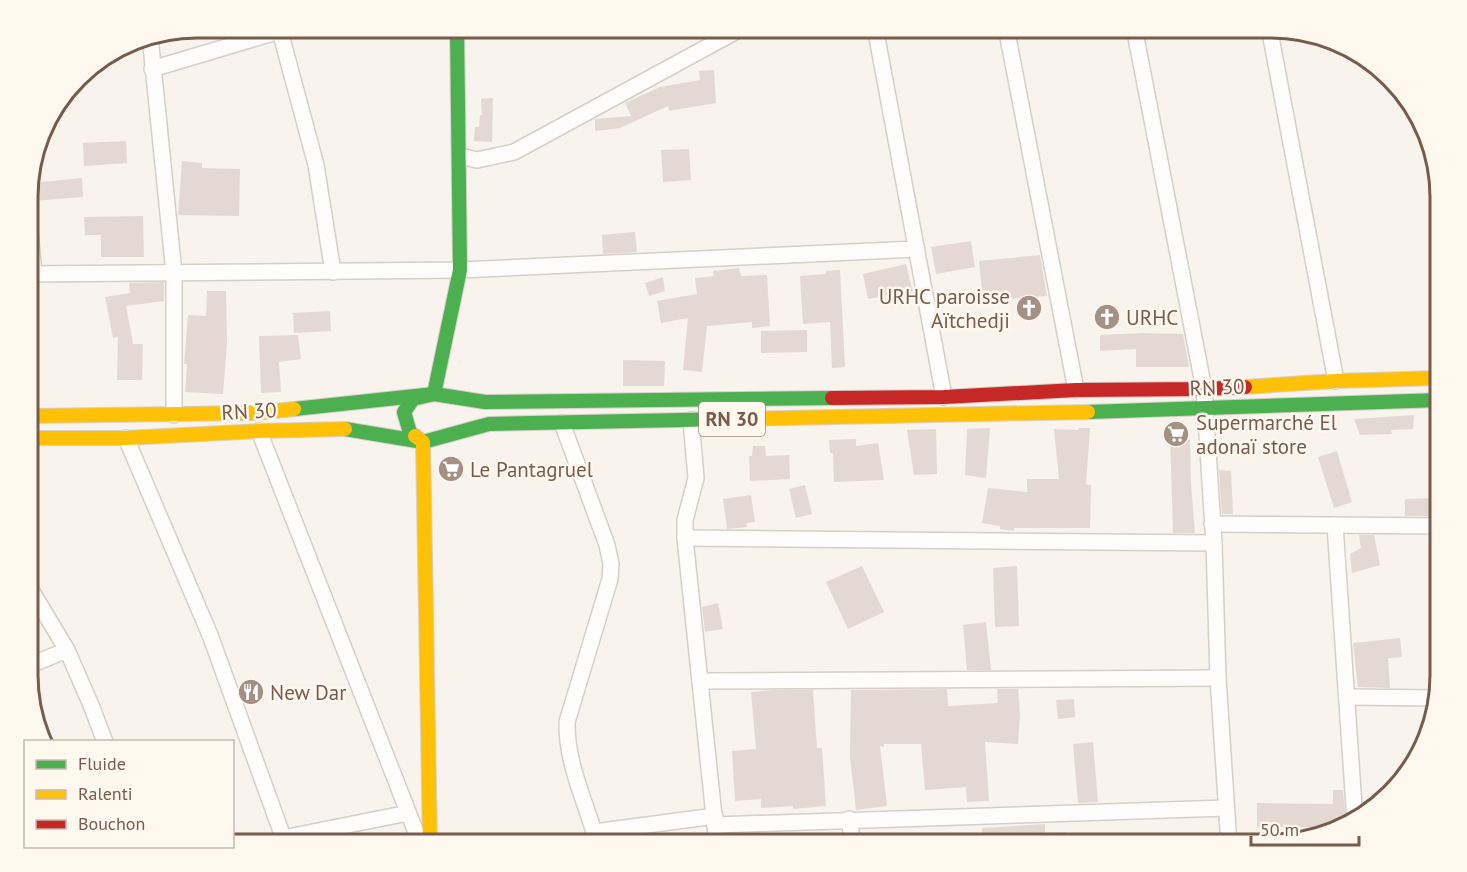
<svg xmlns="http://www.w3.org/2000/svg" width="1467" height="872" viewBox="0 0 1467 872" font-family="'PT Sans',sans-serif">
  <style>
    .building { fill: #e3d9d2 }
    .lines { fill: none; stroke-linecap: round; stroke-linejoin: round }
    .street-casing { stroke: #d5cfc8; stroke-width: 18 }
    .fast-casing { stroke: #d8d0c9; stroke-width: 16 }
    .slow-casing { stroke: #d8d0c9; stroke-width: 16 }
    .jam-casing { stroke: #d8d0c9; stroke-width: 16 }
    .street { stroke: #fefdfc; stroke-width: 15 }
    .fast { stroke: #4caf50; stroke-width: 14 }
    .slow { stroke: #ffc107; stroke-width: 14 }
    .jam { stroke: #c62828; stroke-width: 14 }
    .labels { text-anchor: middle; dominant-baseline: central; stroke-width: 5; stroke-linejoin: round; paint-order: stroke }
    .shield { fill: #fff8ef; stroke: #a08a7d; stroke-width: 1.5 }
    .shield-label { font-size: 20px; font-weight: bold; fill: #775b4c }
    .poi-label { font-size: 21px; fill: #775b4c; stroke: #fff8ef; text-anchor: start }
    .street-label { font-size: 21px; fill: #775b4c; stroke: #fff8ef }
    .rim { fill: none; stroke: #775b4c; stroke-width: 3 }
  </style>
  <rect width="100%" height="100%" fill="#f8f3ed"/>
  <g class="building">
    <path d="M714 70 716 103 669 111 668 106 620 128 595 131V119L631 116 625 103 660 87 700 80 699 71Z"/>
    <path d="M493 98 492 142 474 141 475 127H479L480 115H482L481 99Z"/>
    <path d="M126 141 127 163 84 166 83 143Z"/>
    <path d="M689 149 691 180 663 182 661 150Z"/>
    <path d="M182 161 202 163V168L240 169 239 216 178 215Z"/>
    <path d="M82 178 83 197 33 201 32 183Z"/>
    <path d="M143 216 144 257H101V235H85L84 217Z"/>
    <path d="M635 232 637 252 603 254 602 235Z"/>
    <path d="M971 241 975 267 936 274 931 247Z"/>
    <path d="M1040 255 1047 296 983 301 979 261Z"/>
    <path d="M906 264 913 293 892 298V295L868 299 863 274Z"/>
    <path d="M739 268 741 276 767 275 770 326 752 328V322L707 326 702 372 683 370 688 318 661 323 657 301 697 294 695 278 714 276 713 271Z"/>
    <path d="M840 270 845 367 832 368 830 322 803 324 800 276 826 274V271Z"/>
    <path d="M663 277 665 291 649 296 645 283Z"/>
    <path d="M164 282V301L126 306 133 344H143L142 380H117L118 337 113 338 105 297 130 293 129 283Z"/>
    <path d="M207 291H226L227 344 223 394 185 392 187 364H184L188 315 206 316Z"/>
    <path d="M330 311 331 331 294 333 293 313Z"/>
    <path d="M807 330V352L761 353V331Z"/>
    <path d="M1143 333 1183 334 1189 367H1136V349L1100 351V335Z"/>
    <path d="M298 335 301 359 279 362 281 392 261 393 259 336Z"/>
    <path d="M623 360 665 361 664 386H623Z"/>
    <path d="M1414 415 1413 429 1391 430 1392 434 1360 435 1354 419Z"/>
    <path d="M990 428 986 478 965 475 967 429Z"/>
    <path d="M1079 428H1090L1086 485H1091L1090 528H1014V531L1000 529V526L982 523 988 488 1027 492V479H1059L1054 429 1078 430Z"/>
    <path d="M936 429 937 474 914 475 907 430Z"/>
    <path d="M1170 436 1190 440 1191 484 1195 533H1173Z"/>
    <path d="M856 439V446L878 443 884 480 834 482 833 453H830L829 440Z"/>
    <path d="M753 446H765L766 456 789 455 790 479 750 481 749 456H752Z"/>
    <path d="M1337 451 1352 502 1334 508 1318 457Z"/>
    <path d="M1219 470 1231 471 1233 514H1222Z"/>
    <path d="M805 485 812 514 796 518 789 489Z"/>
    <path d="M751 495 755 522 746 523 747 527 727 529 723 499Z"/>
    <path d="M1440 498V516H1405V499Z"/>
    <path d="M1359 535H1374L1380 565 1352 573 1350 554 1361 548Z"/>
    <path d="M862 566 884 612 848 629 826 582Z"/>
    <path d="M1017 566 1019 626 995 627 993 568Z"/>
    <path d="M718 603 723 629 705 632 702 607Z"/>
    <path d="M986 622 991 670H967L963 625Z"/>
    <path d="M1400 638 1402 657 1388 658 1390 688 1358 687 1353 643Z"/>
    <path d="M947 689 948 706 998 703 997 689H1018L1020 715 1018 744 985 742 989 801 967 802 966 787 925 790 921 744H884V747L880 746 887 806 856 810 850 757 851 690Z"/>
    <path d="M773 690H813L817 748H822L826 806 793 809V806L761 808V799L735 801 732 751 756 749 751 692Z"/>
    <path d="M1074 699 1075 717 1058 719 1056 700Z"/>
    <path d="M1093 742 1098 802 1078 803 1073 744Z"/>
    <path d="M1333 790H1343L1346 825 1339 827H1257V803L1333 804Z"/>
    <path d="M1045 824V833L1066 832V845H961V833L982 834V828Z"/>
  </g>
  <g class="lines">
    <g class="street-casing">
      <g id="street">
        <path d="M875 27 944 397"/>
        <path d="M1006 27 1076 390"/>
        <path d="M1134 27 1204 389 1214 543 1218 678 1229 845"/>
        <path d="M1269 27 1336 381"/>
        <path d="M280 31 316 165 333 272"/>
        <path d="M150 36 174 273V415"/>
        <path d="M152 69 293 27"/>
        <path d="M460 156 477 160 514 152 744 27"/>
        <path d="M28 210 34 274"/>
        <path d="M28 274 460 270 917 249"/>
        <path d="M691 420 696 478 685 520V538L717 845"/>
        <path d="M562 423 607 545 611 564 610 579 567 722C566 764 587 805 598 845"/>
        <path d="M259 431 421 845"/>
        <path d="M126 438 210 635 286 845"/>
        <path d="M1212 524 1440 526"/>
        <path d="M1335 525 1355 822"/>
        <path d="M685 538 1214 543"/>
        <path d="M28 585 67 650 91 705 105 742"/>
        <path d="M28 666 67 650"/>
        <path d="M700 681 1218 678"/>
        <path d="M1347 697 1436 698"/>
        <path d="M849 819 853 845"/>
        <path d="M715 825 1226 808"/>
        <path d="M594 832 715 816"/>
        <path d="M283 838 408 813"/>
      </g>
    </g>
    <g class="fast-casing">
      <g id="fast">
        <path d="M294 409 434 394 485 402 832 398"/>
        <path d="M1088 412 1440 400"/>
        <path d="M345 429 423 442 489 424 731 419"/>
        <path d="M415 436 410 433 404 412 413 399 434 394 460 270 457 27"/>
      </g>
    </g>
    <g class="slow-casing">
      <g id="slow">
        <path d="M1245 387 1336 381 1440 378"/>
        <path d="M28 416 255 413 294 409"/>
        <path d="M731 419 1088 412"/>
        <path d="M415 436 423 442 430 845"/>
        <path d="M28 438H126L259 431 345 429"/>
      </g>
    </g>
    <g class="jam-casing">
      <path id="jam" d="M832 398 944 397 1076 390 1204 389 1245 387"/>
    </g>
    <use href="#street" class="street"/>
    <use href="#fast" class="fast"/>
    <use href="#slow" class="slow"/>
    <use href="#jam" class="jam"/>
  </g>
  <defs>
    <g id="church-disc" transform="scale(1.35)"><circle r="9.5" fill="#a49084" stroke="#fff8ef"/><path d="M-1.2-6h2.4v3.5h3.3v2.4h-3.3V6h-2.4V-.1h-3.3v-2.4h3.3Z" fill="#fff"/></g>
    <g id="supermarket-disc" transform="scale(1.35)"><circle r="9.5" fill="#a49084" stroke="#fff8ef"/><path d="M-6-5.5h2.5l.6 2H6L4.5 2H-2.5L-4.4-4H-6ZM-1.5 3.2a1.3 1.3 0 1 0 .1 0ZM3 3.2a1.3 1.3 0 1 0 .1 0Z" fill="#fff"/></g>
    <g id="restaurant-disc" transform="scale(1.35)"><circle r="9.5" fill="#a49084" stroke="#fff8ef"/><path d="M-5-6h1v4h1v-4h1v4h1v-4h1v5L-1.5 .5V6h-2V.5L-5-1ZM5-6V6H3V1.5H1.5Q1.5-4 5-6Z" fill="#fff"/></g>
  </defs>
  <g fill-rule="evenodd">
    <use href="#church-disc" x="1029" y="308"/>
    <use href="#church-disc" x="1107" y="317"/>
    <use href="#supermarket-disc" x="1176" y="434"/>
    <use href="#supermarket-disc" x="451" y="469"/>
    <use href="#restaurant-disc" x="251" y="692"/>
  </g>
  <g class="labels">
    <rect class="shield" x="699" y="402" width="66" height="34" rx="4.5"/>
    <g class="shield-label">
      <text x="732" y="419">RN 30</text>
    </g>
    <g class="poi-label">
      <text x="1010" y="296" text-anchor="end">URHC paroisse<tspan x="1010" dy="24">Aïtchedji</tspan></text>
      <text x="1126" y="317">URHC</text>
      <text x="1196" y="422">Supermarché El<tspan x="1196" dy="24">adonaï store</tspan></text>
      <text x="470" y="469">Le Pantagruel</text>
      <text x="270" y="692">New Dar</text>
    </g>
    <g class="street-label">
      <text transform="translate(1217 387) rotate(-2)">RN 30</text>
      <text transform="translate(249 411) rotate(-3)">RN 30</text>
    </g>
  </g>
  <path d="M0 0H1467V872H0ZM197 38H1271A159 159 0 0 1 1430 197V675A159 159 0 0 1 1271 834H197A159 159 0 0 1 38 675V197A159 159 0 0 1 197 38Z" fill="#fff8ef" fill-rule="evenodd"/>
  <path class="rim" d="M197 38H1271A159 159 0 0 1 1430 197V675A159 159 0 0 1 1271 834H197A159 159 0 0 1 38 675V197A159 159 0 0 1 197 38Z"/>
  <rect x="24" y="740" width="210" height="108" fill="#fff8ef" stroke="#c9b9ae" stroke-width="1.5"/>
  <rect x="36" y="760" width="30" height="9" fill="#4caf50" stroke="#c9b9ae" stroke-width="1.5"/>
  <text x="78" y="770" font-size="18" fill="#775b4c">Fluide</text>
  <rect x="36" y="790" width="30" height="9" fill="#ffc107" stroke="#c9b9ae" stroke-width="1.5"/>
  <text x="78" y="800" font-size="18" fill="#775b4c">Ralenti</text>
  <rect x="36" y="820" width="30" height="9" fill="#c62828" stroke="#c9b9ae" stroke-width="1.5"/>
  <text x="78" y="830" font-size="18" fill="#775b4c">Bouchon</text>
  <path d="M1251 836v9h108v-9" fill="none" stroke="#775b4c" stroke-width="3"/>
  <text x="1260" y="836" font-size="18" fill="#775b4c" stroke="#fff8ef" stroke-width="4.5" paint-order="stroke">50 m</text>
</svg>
